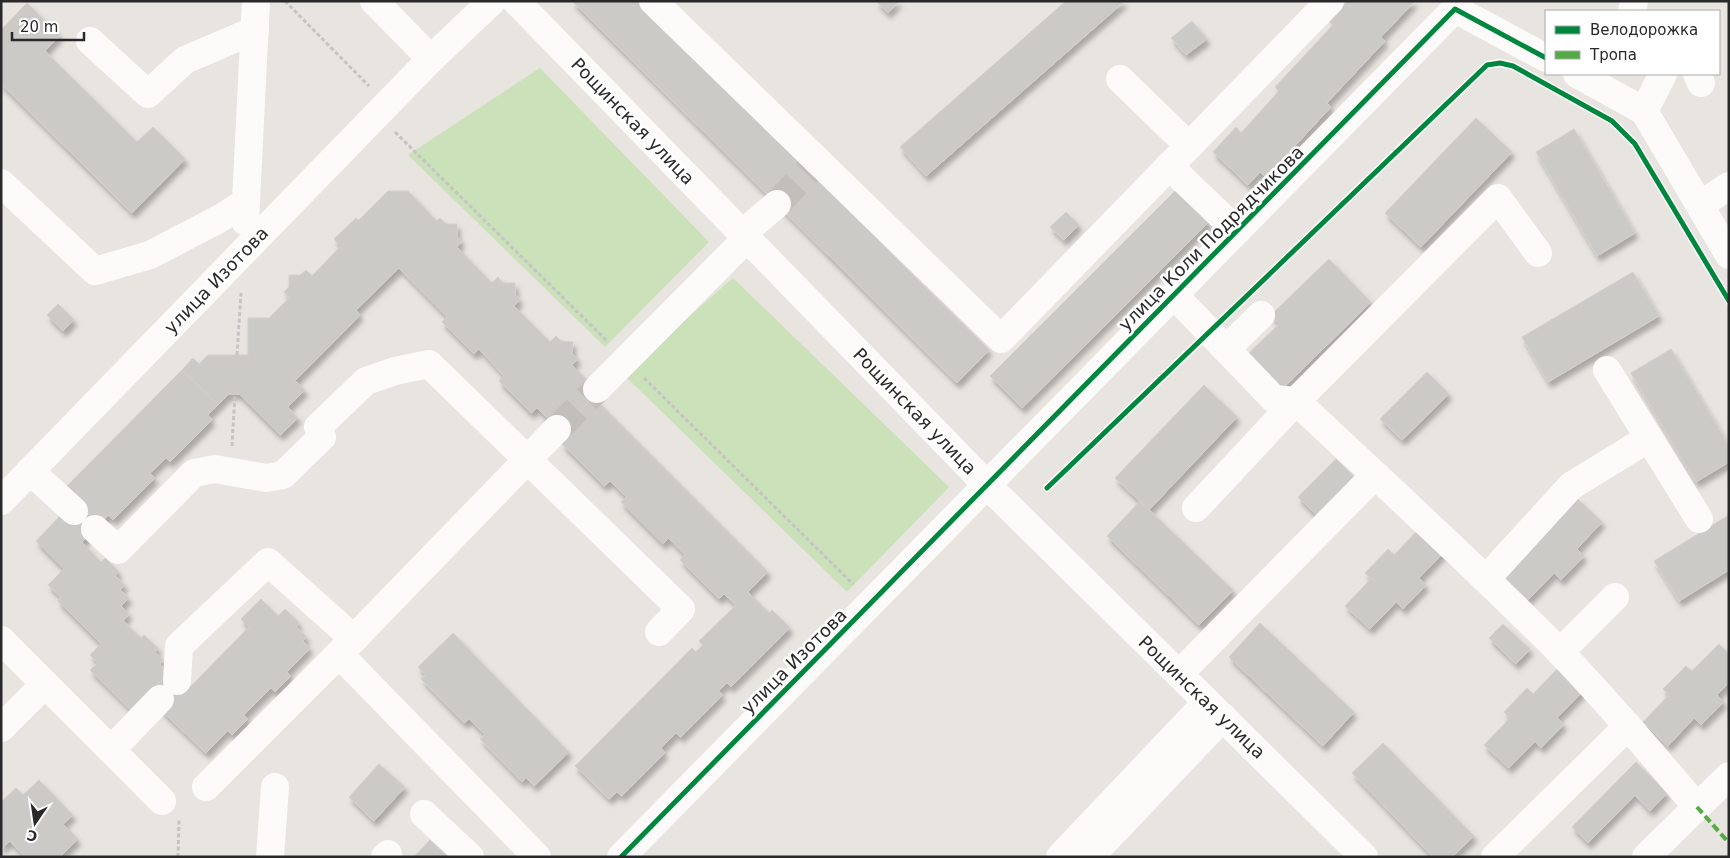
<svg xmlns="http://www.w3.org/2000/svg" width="1730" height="858" viewBox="0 0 1730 858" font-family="'DejaVu Sans',sans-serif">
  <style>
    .green { fill: #cae1ba }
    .building { fill: #cccac7; stroke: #d3d0cc; filter: url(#shadow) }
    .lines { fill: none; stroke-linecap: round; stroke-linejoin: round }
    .minor-tunnel { stroke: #c2bfbb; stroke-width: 28; stroke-dasharray: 28 14; stroke-linecap: butt }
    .path { stroke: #c4c4c4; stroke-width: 3; stroke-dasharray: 4 2.5; stroke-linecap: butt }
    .minor { stroke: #fcfbfa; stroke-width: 28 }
    .quiet { stroke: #53ab44; stroke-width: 4; stroke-dasharray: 8 4; stroke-linecap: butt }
    .cycleway-casing { stroke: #fff; stroke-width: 8 }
    .cycleway { stroke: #00873e; stroke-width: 5 }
    .labels { text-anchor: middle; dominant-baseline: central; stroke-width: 5; stroke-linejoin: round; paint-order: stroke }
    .street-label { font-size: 18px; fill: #292929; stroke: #fff }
  </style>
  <defs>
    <filter id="shadow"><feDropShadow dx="3" dy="5.5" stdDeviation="2.5" flood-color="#0004"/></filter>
  </defs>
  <rect width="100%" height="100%" fill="#e8e4e0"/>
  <g class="green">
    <path d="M540 68 709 242 605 347 408 155Z"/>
    <path d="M733 278 949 487 847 592 623 374Z"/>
  </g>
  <g class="building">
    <path d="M572 1H637L989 350 957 383Z"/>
    <path d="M876 1H899L888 13Z"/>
    <path d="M1066 1H1125L926 176 900 147Z"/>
    <path d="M1347 1H1415L1381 37 1385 41 1327 103 1331 107 1266 177 1260 172 1248 185 1213 152 1236 127 1241 133 1279 91 1275 87 1333 25 1329 21Z"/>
    <path d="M27 3 60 35 45 51 137 142 153 127 185 159 132 213 1 84V30Z"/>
    <path d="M1192 21 1207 39 1186 55 1171 38Z"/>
    <path d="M1476 118 1512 152 1421 247 1385 213Z"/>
    <path d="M1574 129 1635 233 1597 256 1536 152Z"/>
    <path d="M1177 189 1209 222 1022 408 990 376Z"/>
    <path d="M388 191H408L437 221 440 218 446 224H457V236L462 241 457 247 492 283 498 277 503 283H515V294L520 300 514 306 550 342 556 336 561 341 573 342 572 353 578 359 572 365 599 392 560 431 537 408 531 413 499 381 504 376 479 349 474 354 442 322 447 317 399 268 356 310 360 315 295 381 305 390 288 407 298 418 280 435 239 394H229L218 405 182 370 193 358 199 364 208 355H248V318H269L289 298 284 292 289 287V275H300L306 270 312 276 341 246 334 239 356 218 359 220Z"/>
    <path d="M1066 212 1079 225 1064 240 1050 227Z"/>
    <path d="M1329 259 1371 302 1282 389 1248 354 1279 324 1271 315Z"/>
    <path d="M1633 272 1659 316 1548 382 1522 337Z"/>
    <path d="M58 304 74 320 63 331 47 315Z"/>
    <path d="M1671 349 1729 446V462L1696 482 1631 373Z"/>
    <path d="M182 370 218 405 208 415 212 420 170 462 166 458 150 473 155 478 113 520 108 515 100 524 64 489Z"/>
    <path d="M1427 372 1449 394 1402 440 1380 419Z"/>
    <path d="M1204 385 1237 417 1149 510 1115 478Z"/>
    <path d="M593 397 768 572 748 592 769 613 772 610 790 628 731 687 727 683 718 691 723 695 681 737 676 733 661 748 665 753 622 796 617 792 609 799 575 766 692 648 696 652 703 645 699 641 736 605 724 594 719 599 680 560 685 555 668 538 663 544 621 502 626 497 610 481 604 486 562 444 567 439 560 431Z"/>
    <path d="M1336 459 1354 477 1316 515 1298 497Z"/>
    <path d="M1578 499 1602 522 1577 549 1584 556 1561 580 1554 573 1528 600 1504 577Z"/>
    <path d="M1140 501 1233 590 1199 625 1107 536Z"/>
    <path d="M80 505 100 524 82 542 101 562 105 558 119 572 115 576 125 585 120 590 129 598 121 606 129 614 123 621 141 638 144 635 158 648 155 652 163 660 160 664 169 673 131 710 90 670 98 663 90 655 101 644 58 601 61 597 48 585 64 569 36 541 60 516Z"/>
    <path d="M1729 515V570L1679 601 1654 561Z"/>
    <path d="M1420 528 1445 551 1419 578 1426 585 1403 609 1396 602 1370 629 1345 606 1371 579 1365 573 1388 549 1394 555Z"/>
    <path d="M261 599 278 616 285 609 299 623 296 627 307 637 303 641 310 648 287 672 291 676 275 692 271 688 244 715 248 719 232 735 228 730 206 753 164 713 151 691 169 673 187 690 249 627 241 619Z"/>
    <path d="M1260 623 1354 712 1323 746 1229 657Z"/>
    <path d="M1503 624 1530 649 1516 664 1489 638Z"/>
    <path d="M453 633 569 752 534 786 526 777 522 782 480 739 485 735 469 719 464 723 421 679 426 675 418 667Z"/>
    <path d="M1719 644 1729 654V683L1717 695 1724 702 1701 725 1694 718 1668 746 1643 722 1669 695 1663 689 1686 666 1692 671Z"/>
    <path d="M1559 667 1584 690 1557 718 1564 724 1541 748 1535 741 1509 768 1484 745 1510 718 1504 712 1527 688 1533 694Z"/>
    <path d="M1383 743 1474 836 1452 857H1433L1352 773Z"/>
    <path d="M1636 762 1667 793 1650 811 1635 795 1588 843 1572 827Z"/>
    <path d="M379 764 405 787 374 821 349 797Z"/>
    <path d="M39 780 73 815 63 824 78 839 60 857H25L10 841 1 849V802L16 788 23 795Z"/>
    <path d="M430 840 448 857H414Z"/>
  </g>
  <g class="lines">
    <g class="minor-tunnel">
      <path d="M777 204 808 171"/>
      <path d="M557 429 597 389"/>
    </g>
    <g class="path">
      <path d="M285 1 369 86"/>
      <path d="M395 132 608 342"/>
      <path d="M1715 277 1729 301"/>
      <path d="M1252 290 1487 65 1501 63"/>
      <path d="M237 355 241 293"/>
      <path d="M644 378 853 584"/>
      <path d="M232 446 235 394"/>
      <path d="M1047 488 1190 349"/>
      <path d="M178 857 179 820"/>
    </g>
    <g class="minor">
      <path d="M374 1 431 59"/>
      <path d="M516 1 987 485 1364 857"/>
      <path d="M653 1 1001 339 1330 1"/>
      <path d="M1455 9 1546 58"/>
      <path d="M1632 11 1634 1"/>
      <path d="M90 41 148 94 185 60 255 30"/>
      <path d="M1577 74 1644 111 1729 255"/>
      <path d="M1697 74 1701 83"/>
      <path d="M1120 79 1189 146"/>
      <path d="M1644 111 1663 74"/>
      <path d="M1169 166 1237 231"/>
      <path d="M1 183 95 271 150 255 219 219 246 202"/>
      <path d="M1700 205 1729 186"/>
      <path d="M245 221 256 1"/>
      <path d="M743 233 777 204"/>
      <path d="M1174 295 1274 399 1296 401C1384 484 1474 565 1559 651 1607 701 1652 754 1697 807L1729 776"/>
      <path d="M1226 349 1261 315"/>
      <path d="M1607 370 1699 519"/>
      <path d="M597 389 747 238"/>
      <path d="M318 427 366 381 395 371 429 364 681 609 659 632"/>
      <path d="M30 471 74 511"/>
      <path d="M1 501 431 59 492 1"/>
      <path d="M1196 508 1296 401 1498 198 1538 253"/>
      <path d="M95 529 118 550 194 473 215 469 266 478 283 475 322 437"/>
      <path d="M1486 579 1571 486 1649 438"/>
      <path d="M1 640 162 801"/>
      <path d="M1560 652 1615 597"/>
      <path d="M339 654 537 857"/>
      <path d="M1179 674 1375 475"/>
      <path d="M177 681 179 646 268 562 354 639"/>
      <path d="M1 728 45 684"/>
      <path d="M111 750 160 699"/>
      <path d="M206 787 339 654 557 429"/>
      <path d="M424 814 470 857"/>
      <path d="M270 857 275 787"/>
      <path d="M385 857 388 854"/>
      <path d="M621 857 1455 9 1459 1"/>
      <path d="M1060 857 1207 702"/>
      <path d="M1090 857 1223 717"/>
      <path d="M1495 857 1628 726"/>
      <path d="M1646 857 1697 807"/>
    </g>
    <path class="quiet" d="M1697 807 1729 843"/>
    <g class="cycleway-casing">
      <g id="cycleway">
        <path d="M1047 488 1487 65 1500 63 1513 66 1612 121 1635 144 1729 301"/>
        <path d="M621 857 1455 9 1546 58"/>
      </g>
    </g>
    <use href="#cycleway" class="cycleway"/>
  </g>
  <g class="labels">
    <g class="street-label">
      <text transform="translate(633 121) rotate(46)">Рощинская улица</text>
      <text transform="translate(1211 238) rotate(-45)">улица Коли Подрядчикова</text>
      <text transform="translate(216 280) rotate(-46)">улица Изотова</text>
      <text transform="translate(915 411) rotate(46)">Рощинская улица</text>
      <text transform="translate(794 661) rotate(-45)">улица Изотова</text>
      <text transform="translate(1202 697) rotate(44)">Рощинская улица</text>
    </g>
  </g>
  <rect width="1730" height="858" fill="none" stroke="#292929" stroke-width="5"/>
  <rect x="1545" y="10" width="175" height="65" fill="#ffffff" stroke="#a9a9a9"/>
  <rect x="1555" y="26" width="25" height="8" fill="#00873e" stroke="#a9a9a9"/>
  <text x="1590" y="35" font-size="15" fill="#292929">Велодорожка</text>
  <rect x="1555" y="51" width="25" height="8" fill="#53ab44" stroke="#a9a9a9"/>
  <text x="1590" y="60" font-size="15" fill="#292929">Тропа</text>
  <g transform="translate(35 823) rotate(193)" stroke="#ffffff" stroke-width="4" paint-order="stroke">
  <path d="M0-4L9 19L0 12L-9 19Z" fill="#292929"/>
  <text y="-8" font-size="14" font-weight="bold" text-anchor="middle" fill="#292929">С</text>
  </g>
  <path d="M12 32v8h72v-8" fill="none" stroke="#292929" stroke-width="2.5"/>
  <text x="20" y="32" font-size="15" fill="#292929" stroke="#ffffff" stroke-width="4" paint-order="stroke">20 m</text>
</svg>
